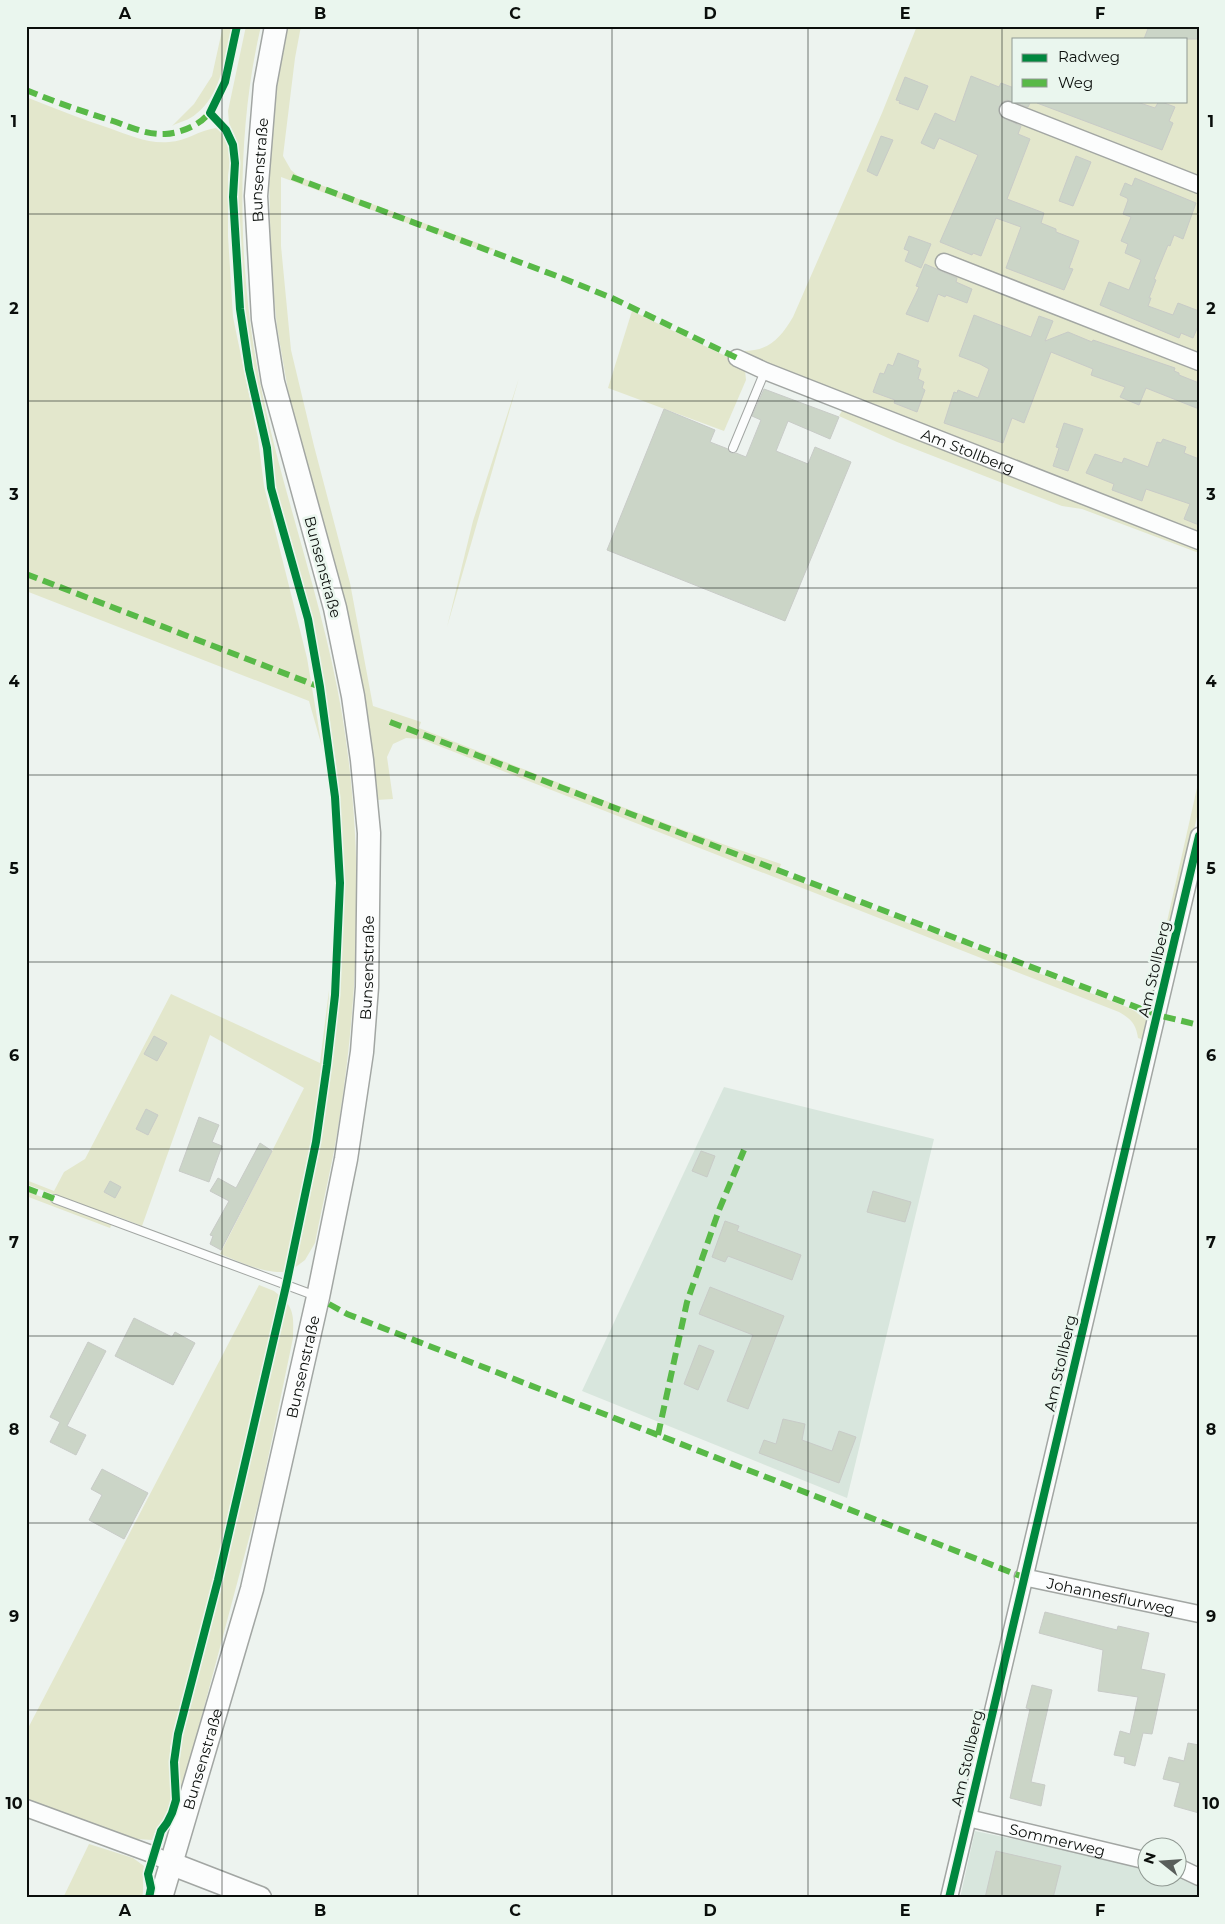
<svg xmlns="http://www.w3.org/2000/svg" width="1225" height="1924" viewBox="0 0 1225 1924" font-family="Montserrat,sans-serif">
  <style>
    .built { fill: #d8e6dd }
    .green { fill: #e3e7cc; fill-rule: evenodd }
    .building { fill: #cbd5c7; stroke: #c8cbc7 }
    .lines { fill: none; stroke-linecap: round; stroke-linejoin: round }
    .lane-casing { stroke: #a2a6a3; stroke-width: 10 }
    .street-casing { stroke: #a2a6a3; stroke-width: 19 }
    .secondary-casing { stroke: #a2a6a3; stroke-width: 25 }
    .lane { stroke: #fcfdfd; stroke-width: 8 }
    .street { stroke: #fcfdfd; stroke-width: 16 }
    .secondary { stroke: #fcfdfd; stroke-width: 22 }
    .quiet { stroke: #58b947; stroke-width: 6; stroke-dasharray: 12 6; stroke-linecap: butt }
    .cycleway-casing { stroke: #eaf6ee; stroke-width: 11 }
    .cycleway { stroke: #00873e; stroke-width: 8 }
    .grid { fill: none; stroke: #0a0e0b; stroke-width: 1; stroke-opacity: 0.55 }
    .labels { text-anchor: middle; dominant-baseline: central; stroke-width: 5; stroke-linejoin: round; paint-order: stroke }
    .street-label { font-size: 15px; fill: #0a0e0b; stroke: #eaf6ee }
    .neatline { fill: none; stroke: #0a0e0b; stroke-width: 2 }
    .grid-label { font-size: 16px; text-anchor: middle; font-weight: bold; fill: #0a0e0b }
  </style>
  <rect width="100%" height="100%" fill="#edf3ef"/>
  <g class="built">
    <path d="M724 1087 934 1139 847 1498 582 1391Z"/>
    <path d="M975 1831 1147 1867 1148 1876H1178V1874L1199 1885V1898H960Z"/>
  </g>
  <g class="green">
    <path d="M223 26H232C225 56 222 94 196 114 190 120 179 122 172 126L194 104 212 76Z"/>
    <path d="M246 26H261C235 135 238 268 259 377 281 491 323 600 342 714 364 848 360 982 340 1115 334 1158 323 1200 315 1243L305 1260 293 1269 323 1127 335 1032 341 976 343 873 336 764 322 678 275 486 268 443 254 379 241 301 236 204 238 160 235 136 229 123 228 111Z"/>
    <path d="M288 26H301L295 58 283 156 291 170 299 177 494 249 487 252 281 177V246L291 350 314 446 350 583 373 706 421 722 419 728C539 775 659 823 781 864L778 873 1127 1007 1144 1016 1149 1021 1144 1040 1138 1038C1136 1024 1131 1019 1119 1012L421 739 406 738 393 744 387 757 393 799 376 800 330 549 290 402 277 327 271 269 269 170 278 77Z"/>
    <path d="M917 26H1199V534L782 372 740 351C768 352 780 339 793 317L882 113ZM1014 39H1186V101H1014Z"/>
    <path d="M26 97C54 108 81 119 109 128 129 135 148 144 169 142 187 141 199 130 216 128L223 134 228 147 230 160 228 176V236L233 317 258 438 264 486 307 658 322 747 309 701 26 591Z"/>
    <path d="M632 311 736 361 745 370 746 380 724 431 608 388Z"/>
    <path d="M519 378 447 627 473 521Z"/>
    <path d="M843 409 1199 548V553L1082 509 1062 506 897 442 839 416Z"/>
    <path d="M1199 779V808L1153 1008 1148 1006Z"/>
    <path d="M329 990C328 1086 303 1179 284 1272 262 1273 240 1262 220 1254L304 1088 210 1035 142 1226 116 1216 110 1228 26 1196V1191L60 1204 63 1198 26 1184V1180L54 1191 64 1172 85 1159 171 994 320 1063Z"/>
    <path d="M259 1285 274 1291 279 1295 235 1502 170 1747 172 1794 169 1810 163 1822 157 1827 152 1840 137 1839 26 1800V1732Z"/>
    <path d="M287 1303C295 1313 293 1325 293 1338L260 1497 181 1794 178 1760 179 1741 222 1583Z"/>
    <path d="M89 1844 133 1858 144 1866C141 1876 145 1886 142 1898H63Z"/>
  </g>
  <g class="building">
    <path d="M1149 26H1199V39H1144Z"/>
    <path d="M971 76 999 87 1001 83 1014 88V101H1031L1028 107 1007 100 1002 102 999 107 1001 117 1021 126 1018 134 1030 139 1007 199 1044 213 1041 223 1056 229V232L1079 241 1069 268 1073 269 1064 290 1006 268 1021 227 996 218 981 256 973 253 972 255 940 242 978 155 939 138 934 149 921 143 935 113 955 122Z"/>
    <path d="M905 77 928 86 918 110 899 103 900 101 896 100Z"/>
    <path d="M1038 101H1134L1155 108 1159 101 1175 107 1169 121 1173 123 1162 150 1037 103Z"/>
    <path d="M881 136 893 140 877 176 867 171Z"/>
    <path d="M1076 156 1091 162 1073 206 1059 201Z"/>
    <path d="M1135 178 1196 203 1183 239 1174 235 1170 246 1168 245 1154 279 1156 280 1149 298H1151L1148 306 1173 315 1178 303 1199 311V324L1193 338 1181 333 1179 338 1100 305 1109 282 1129 290 1141 260 1125 253 1128 244 1121 241 1131 217 1123 214 1128 200 1127 198 1120 195 1125 183 1132 186Z"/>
    <path d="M909 236 931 244 921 268 905 261 909 251 904 249Z"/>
    <path d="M925 264 957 278 956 282 972 289 967 303 946 295 945 297 938 294 928 322 906 314 919 287 916 286Z"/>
    <path d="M974 315 1031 337 1039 316 1053 321 1045 341 1068 332 1092 342 1093 340 1175 368 1174 371 1179 373V375L1199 383V409L1146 388 1139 405 1120 397 1125 387 1091 375 1093 369 1051 352 1024 423 1012 418 1003 443 944 423 954 392 957 393 958 390 978 398 989 369 980 364 959 356Z"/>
    <path d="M898 353 919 361 917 367 921 369 918 379 924 382 922 388 925 390 917 412 894 403 895 400 873 392 880 373 884 374 888 364 893 366Z"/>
    <path d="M764 389 839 417 830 439 788 421 776 451 808 464 815 447 851 462 785 621 607 550 664 409 715 430 710 442 728 449 731 453H736L746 457 761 420 752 416Z"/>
    <path d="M1064 423 1083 429 1068 471 1053 466 1059 448 1056 447Z"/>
    <path d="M1163 439 1186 447 1184 453 1199 459V525L1184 519 1190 504 1146 489 1142 501 1112 490 1114 484 1086 473 1095 454 1122 463 1124 458 1148 467 1157 442 1161 443Z"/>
    <path d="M154 1036 167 1043 157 1061 144 1054Z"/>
    <path d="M146 1109 158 1115 148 1135 136 1129Z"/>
    <path d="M199 1117 219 1125 212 1142 222 1146 209 1182 179 1171Z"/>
    <path d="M260 1143 272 1151 221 1250 210 1244 213 1236 210 1235 229 1201 210 1191 218 1178 236 1188Z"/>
    <path d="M701 1151 715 1156 707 1177 692 1171Z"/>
    <path d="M110 1181 121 1187 115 1198 104 1192Z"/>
    <path d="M873 1191 911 1202 905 1222 867 1212Z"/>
    <path d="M725 1221 739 1226 737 1231 801 1255 792 1280 728 1256 725 1262 712 1257Z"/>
    <path d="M710 1287 784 1316 748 1409 727 1401 753 1335 699 1314Z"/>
    <path d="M134 1318 172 1337 175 1332 195 1343 173 1385 115 1356Z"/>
    <path d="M88 1342 106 1351 67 1426 86 1435 76 1455 50 1442 60 1422 50 1417Z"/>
    <path d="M699 1345 714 1351 698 1390 684 1384Z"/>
    <path d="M783 1419 805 1424 802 1440 832 1451 839 1431 856 1437 839 1483 759 1453 764 1440 776 1444Z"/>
    <path d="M102 1469 148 1493 124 1539 89 1520 102 1495 91 1489Z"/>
    <path d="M1045 1612 1117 1630 1118 1626 1149 1633 1141 1669 1165 1674 1152 1734 1143 1733 1135 1766 1124 1763 1125 1757 1114 1755 1120 1731 1130 1734 1138 1697 1098 1691 1103 1650 1039 1633Z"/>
    <path d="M1032 1685 1052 1690 1031 1782 1045 1785 1041 1806 1010 1798 1030 1709 1026 1708Z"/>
    <path d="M1188 1743 1199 1745V1813L1174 1806 1180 1783 1163 1779 1169 1757 1184 1761Z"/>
    <path d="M996 1851 1061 1866 1053 1898H985Z"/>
  </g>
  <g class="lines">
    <g class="lane-casing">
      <g id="lane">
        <path d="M733 448 765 371"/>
        <path d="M55 1199 316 1296"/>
      </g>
    </g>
    <g class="street-casing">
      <g id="street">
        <path d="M1008 110 1199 185"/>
        <path d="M944 262 1199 362"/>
        <path id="s1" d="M737 358 765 371 1199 541"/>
        <path id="s2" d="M1023 1577 1199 1614"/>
        <path d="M26 1808 154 1855 172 1864"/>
        <path id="s3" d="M968 1818 1148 1861"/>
        <path d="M1178 1867 1199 1877"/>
        <path d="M949 1898 1199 836"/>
      </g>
    </g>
    <g class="secondary-casing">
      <g id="secondary">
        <path d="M172 1864 260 1898"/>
        <path id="s4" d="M161 1898 252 1589 318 1297 346 1159 362 1052 367 987 369 833 362 760 353 696 335 608 273 382 263 319 256 196 265 85 276 26"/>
      </g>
    </g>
    <use href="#lane" class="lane"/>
    <use href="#street" class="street"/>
    <use href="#secondary" class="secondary"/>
    <g class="quiet">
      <path d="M26 90C55 102 84 112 113 121 130 127 147 135 165 134 182 133 203 124 211 110"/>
      <path d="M292 177 562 278 612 298 737 358"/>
      <path d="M26 574 320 687"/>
      <path d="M390 722 1157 1015 1199 1025"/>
      <path d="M26 1188 55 1199"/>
      <path d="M329 1304 347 1314 1023 1577"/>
      <path d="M658 1435 687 1302 719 1210 744 1150"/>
    </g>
    <g class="cycleway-casing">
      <g id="cycleway">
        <path d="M149 1898 151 1888 148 1874 161 1831 167 1823 172 1813 176 1800 174 1762 178 1734 218 1580 286 1286 316 1142 327 1065 335 995 340 883 335 797 320 687 308 619 271 488 267 448 249 369 240 309 233 197 235 163 233 145 226 130 210 113 225 82 237 26"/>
        <path d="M949 1898 1199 836"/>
      </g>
    </g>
    <use href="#cycleway" class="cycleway"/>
  </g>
  <path class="grid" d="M222 26V1898M418 26V1898M612 26V1898M808 26V1898M1002 26V1898M26 214H1199M26 401H1199M26 588H1199M26 775H1199M26 962H1199M26 1149H1199M26 1336H1199M26 1523H1199M26 1710H1199"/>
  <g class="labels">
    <g class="street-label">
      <text stroke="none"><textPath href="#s4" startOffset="1765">Bunsenstraße</textPath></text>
      <text stroke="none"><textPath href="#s1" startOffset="249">Am Stollberg</textPath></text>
      <text transform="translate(323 567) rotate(75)">Bunsenstraße</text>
      <text stroke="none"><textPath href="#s4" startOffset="955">Bunsenstraße</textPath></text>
      <text transform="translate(1154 969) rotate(-77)">Am Stollberg</text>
      <text transform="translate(1060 1363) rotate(-77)">Am Stollberg</text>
      <text stroke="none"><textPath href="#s4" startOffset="550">Bunsenstraße</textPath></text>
      <text stroke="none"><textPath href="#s2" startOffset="90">Johannesflurweg</textPath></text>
      <text transform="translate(967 1758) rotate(-77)">Am Stollberg</text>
      <text stroke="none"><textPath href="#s4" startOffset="145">Bunsenstraße</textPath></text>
      <text stroke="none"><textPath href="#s3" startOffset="92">Sommerweg</textPath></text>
    </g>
  </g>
  <rect width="1225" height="1924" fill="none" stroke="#eaf6ee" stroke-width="55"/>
  <rect x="1012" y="38" width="175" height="65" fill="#eaf6ee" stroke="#909993"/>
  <rect x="1022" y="54" width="25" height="8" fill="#00873e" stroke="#909993"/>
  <text x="1058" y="62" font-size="15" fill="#0a0e0b">Radweg</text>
  <rect x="1022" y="79" width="25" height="8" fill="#58b947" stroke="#909993"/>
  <text x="1058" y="88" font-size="15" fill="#0a0e0b">Weg</text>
  <g transform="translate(1162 1862) rotate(287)"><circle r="24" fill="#eaf6ee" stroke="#909993"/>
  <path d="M0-4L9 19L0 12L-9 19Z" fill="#595e5b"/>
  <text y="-8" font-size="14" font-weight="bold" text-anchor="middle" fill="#0a0e0b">N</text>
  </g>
  <rect x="28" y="28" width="1170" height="1868" class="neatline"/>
  <g class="grid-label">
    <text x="125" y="19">A</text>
    <text x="320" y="19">B</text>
    <text x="515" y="19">C</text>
    <text x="710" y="19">D</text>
    <text x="905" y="19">E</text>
    <text x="1100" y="19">F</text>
    <text x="14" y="127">1</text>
    <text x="1211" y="127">1</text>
    <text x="14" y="314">2</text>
    <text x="1211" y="314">2</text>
    <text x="14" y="500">3</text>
    <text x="1211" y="500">3</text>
    <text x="14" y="687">4</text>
    <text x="1211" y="687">4</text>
    <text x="14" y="874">5</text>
    <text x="1211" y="874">5</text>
    <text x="14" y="1061">6</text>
    <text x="1211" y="1061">6</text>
    <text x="14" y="1248">7</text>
    <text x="1211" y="1248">7</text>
    <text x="14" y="1435">8</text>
    <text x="1211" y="1435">8</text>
    <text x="14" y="1622">9</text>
    <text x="1211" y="1622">9</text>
    <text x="14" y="1809">10</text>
    <text x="1211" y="1809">10</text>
    <text x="125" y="1916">A</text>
    <text x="320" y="1916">B</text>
    <text x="515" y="1916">C</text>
    <text x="710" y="1916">D</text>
    <text x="905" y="1916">E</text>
    <text x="1100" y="1916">F</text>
  </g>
</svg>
